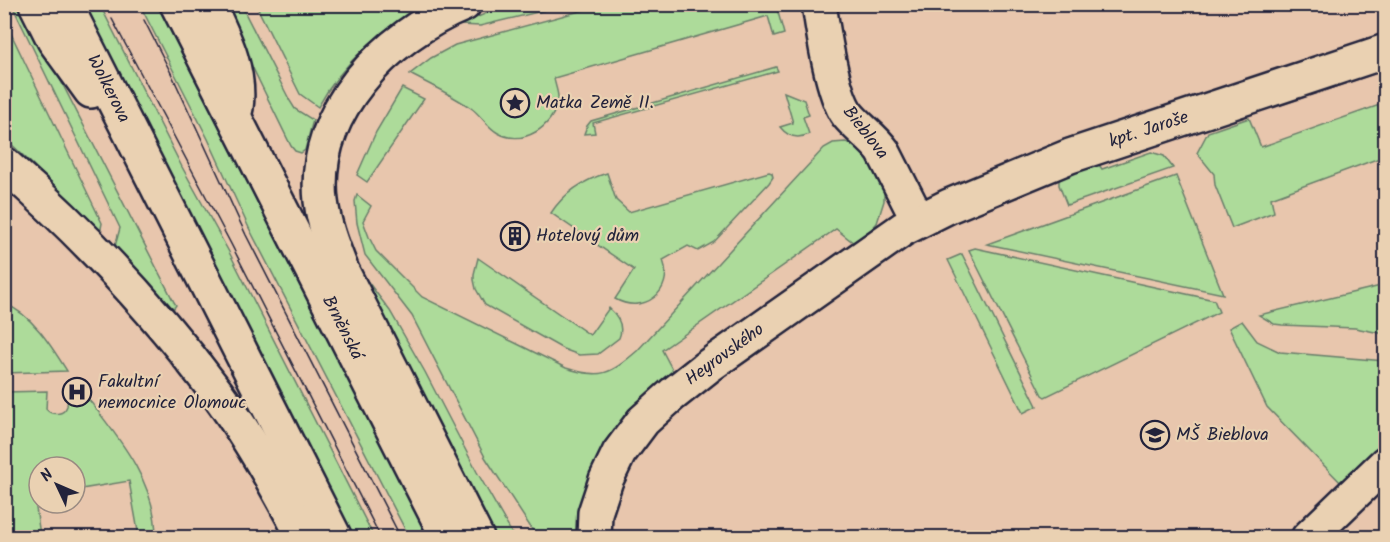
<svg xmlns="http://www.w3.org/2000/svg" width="1390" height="542" viewBox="0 0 1390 542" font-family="Kalam,sans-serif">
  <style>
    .green { fill: #addb9a; stroke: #687e6a; stroke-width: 1.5 }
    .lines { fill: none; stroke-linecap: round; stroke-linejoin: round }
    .minor-casing { stroke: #22223b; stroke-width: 38 }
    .major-casing { stroke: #22223b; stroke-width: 38 }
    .minor { stroke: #ead1b2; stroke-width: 33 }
    .major { stroke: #ead1b2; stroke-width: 33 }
    .tram { stroke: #22223b; stroke-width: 1.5 }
    .labels { text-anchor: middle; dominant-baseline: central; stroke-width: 4.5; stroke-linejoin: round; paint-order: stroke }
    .street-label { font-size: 18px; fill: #22223b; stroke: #ead1b2 }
    .poi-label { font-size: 18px; fill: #22223b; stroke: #ead1b2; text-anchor: start }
  </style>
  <rect width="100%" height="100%" fill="#e8c6ad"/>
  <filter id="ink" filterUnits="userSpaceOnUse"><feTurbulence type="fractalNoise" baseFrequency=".0167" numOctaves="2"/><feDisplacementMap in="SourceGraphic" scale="12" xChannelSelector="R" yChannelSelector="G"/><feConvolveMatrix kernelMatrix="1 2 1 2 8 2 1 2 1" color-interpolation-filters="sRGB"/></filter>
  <g filter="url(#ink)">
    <g class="green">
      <path d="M280 4 426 5C382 30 343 61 318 107L300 94 257 7Z"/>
      <path d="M507 4H567V5L480 26 460 25Z"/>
      <path d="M606 4 776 5 784 34 774 37 768 16 554 78C555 86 559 93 558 101 553 127 523 147 498 133 487 127 481 115 471 108 452 95 430 85 410 74L431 58 455 45Z"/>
      <path d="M12 5H22L174 302 176 305 174 308 166 304 114 250 120 228Z"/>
      <path d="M84 5H100L182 167 229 252 374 537H354Z"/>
      <path d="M140 5H157L428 537H409L249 228 208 139Z"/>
      <path d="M222 5H241L290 101 295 109 313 120 305 150 301 153 295 151 291 146Z"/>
      <path d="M4 19 102 223 100 234 54 185 5 138Z"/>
      <path d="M776 67 778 71 593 123 595 133 584 134 587 126 591 121Z"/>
      <path d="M402 88 424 99 367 182 357 175 376 132Z"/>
      <path d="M784 92 804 100 809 115 803 117 809 134C797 140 788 137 780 127L793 123Z"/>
      <path d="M1385 103V156L1271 198 1274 212 1232 228 1215 185 1214 174 1197 153 1208 132 1249 118 1261 147Z"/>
      <path d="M845 142 859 145 869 152 884 186V201L877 223 869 232 854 243 836 229 662 350 673 371 629 414 580 538 537 537 485 457 412 316 365 255 357 223 355 201 357 195 371 206 363 221 369 237 376 251 422 297 566 368C601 379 609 375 637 351L824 148 833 143Z"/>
      <path d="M1151 152 1164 156 1173 168 1067 205 1059 185V175L1097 162 1102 169Z"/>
      <path d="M769 172 772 173 773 177 769 183 714 242 698 251 688 246 663 260C675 292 643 315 615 299L634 270 551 213C564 193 584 180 607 173L616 200 629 212Z"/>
      <path d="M1176 176 1223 294 987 244Z"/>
      <path d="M975 248 1214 300 1219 312 1045 397 1042 395 969 250Z"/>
      <path d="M962 254 1037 406 1023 413 948 260Z"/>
      <path d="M478 258 590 335 609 308C618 316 624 326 619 338L598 354 579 355 563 349 485 305 476 289 474 280V274Z"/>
      <path d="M353 262 390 311 425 372 477 472 514 537H489Z"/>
      <path d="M1385 285V334L1355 328 1282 325 1274 324 1259 315Z"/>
      <path d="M5 304C32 314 52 347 67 371L5 373Z"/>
      <path d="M1242 321 1257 341 1280 352 1385 361V446L1343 485 1267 407 1229 328Z"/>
      <path d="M72 389 80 391 86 396C119 438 156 482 156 537H139L129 481 75 490V467H39V503H65L36 508 40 535 24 537H5V392L47 391 46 409C52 416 64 415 67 406 68 401 67 395 67 390Z"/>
    </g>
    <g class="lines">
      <g class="minor-casing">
        <g id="minor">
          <path d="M819 4C823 31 832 93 847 114 858 128 873 137 883 151L918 220"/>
          <path d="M594 538 595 513 606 480 619 453 643 421 673 394 707 367 903 229 949 206 1070 156 1386 51"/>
          <path d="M1308 538 1386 463"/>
        </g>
      </g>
      <g class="major-casing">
        <g id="major">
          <path d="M36 4 54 40 91 91"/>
          <path d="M65 4 335 538"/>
          <path d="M177 4 448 538"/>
          <path d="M208 4C224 38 241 70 236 108"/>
          <path d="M464 4C386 36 311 112 321 201 324 226 333 248 342 271L477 538"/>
          <path d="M4 164C83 233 155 310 217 393 250 438 278 488 304 538"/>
        </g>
      </g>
      <use href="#minor" class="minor"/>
      <use href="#major" class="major"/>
      <g class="tram">
        <path d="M112 19 231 244 381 538"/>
        <path d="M144 20 172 75 246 235 401 538"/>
      </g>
    </g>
  </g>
  <defs>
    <g id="sight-ring" transform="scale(1.5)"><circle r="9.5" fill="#ead1b2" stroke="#22223b" stroke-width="1.5"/><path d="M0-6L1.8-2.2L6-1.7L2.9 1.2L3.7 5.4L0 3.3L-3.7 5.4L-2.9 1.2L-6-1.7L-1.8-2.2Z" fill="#22223b"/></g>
    <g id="building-ring" transform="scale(1.5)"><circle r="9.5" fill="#ead1b2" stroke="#22223b" stroke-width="1.5"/><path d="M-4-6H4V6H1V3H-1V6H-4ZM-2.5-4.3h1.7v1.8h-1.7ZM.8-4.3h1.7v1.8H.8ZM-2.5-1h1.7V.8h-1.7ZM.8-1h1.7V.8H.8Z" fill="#22223b"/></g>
    <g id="hospital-ring" transform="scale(1.5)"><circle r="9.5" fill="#ead1b2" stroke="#22223b" stroke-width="1.5"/><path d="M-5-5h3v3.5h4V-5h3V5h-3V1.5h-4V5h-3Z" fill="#22223b"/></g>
    <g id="school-ring" transform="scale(1.5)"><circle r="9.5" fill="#ead1b2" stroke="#22223b" stroke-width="1.5"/><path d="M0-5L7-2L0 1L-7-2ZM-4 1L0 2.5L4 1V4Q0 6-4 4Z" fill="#22223b"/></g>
  </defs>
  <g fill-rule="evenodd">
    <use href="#sight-ring" x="515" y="103"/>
    <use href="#building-ring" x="515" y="236"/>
    <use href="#hospital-ring" x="77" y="392"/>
    <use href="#school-ring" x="1155" y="435"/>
  </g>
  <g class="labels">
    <g class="street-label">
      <text transform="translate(108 89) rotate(63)">Wolkerova</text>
      <text transform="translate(1149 130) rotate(-18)">kpt. Jaroše</text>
      <text transform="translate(865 133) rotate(52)">Bieblova</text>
      <text transform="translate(342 328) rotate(63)">Brněnská</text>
      <text transform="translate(725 355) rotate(-36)">Heyrovského</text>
    </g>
    <g class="poi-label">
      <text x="536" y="103">Matka Země II.</text>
      <text x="536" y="236">Hotelový dům</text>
      <text x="98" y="382">Fakultní<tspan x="98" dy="21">nemocnice Olomouc</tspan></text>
      <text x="1176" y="435">MŠ Bieblova</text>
    </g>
  </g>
  <rect width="1390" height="542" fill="none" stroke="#ead1b2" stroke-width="24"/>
  <rect x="12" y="12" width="1366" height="518" fill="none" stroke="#22223b" stroke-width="2" filter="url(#ink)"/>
  <g transform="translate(57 485) rotate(314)"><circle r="28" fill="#ead1b2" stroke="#9a8b82" stroke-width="1.5"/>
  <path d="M0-4.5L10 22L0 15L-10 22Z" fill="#22223b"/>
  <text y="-9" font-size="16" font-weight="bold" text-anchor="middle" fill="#22223b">N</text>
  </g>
</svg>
